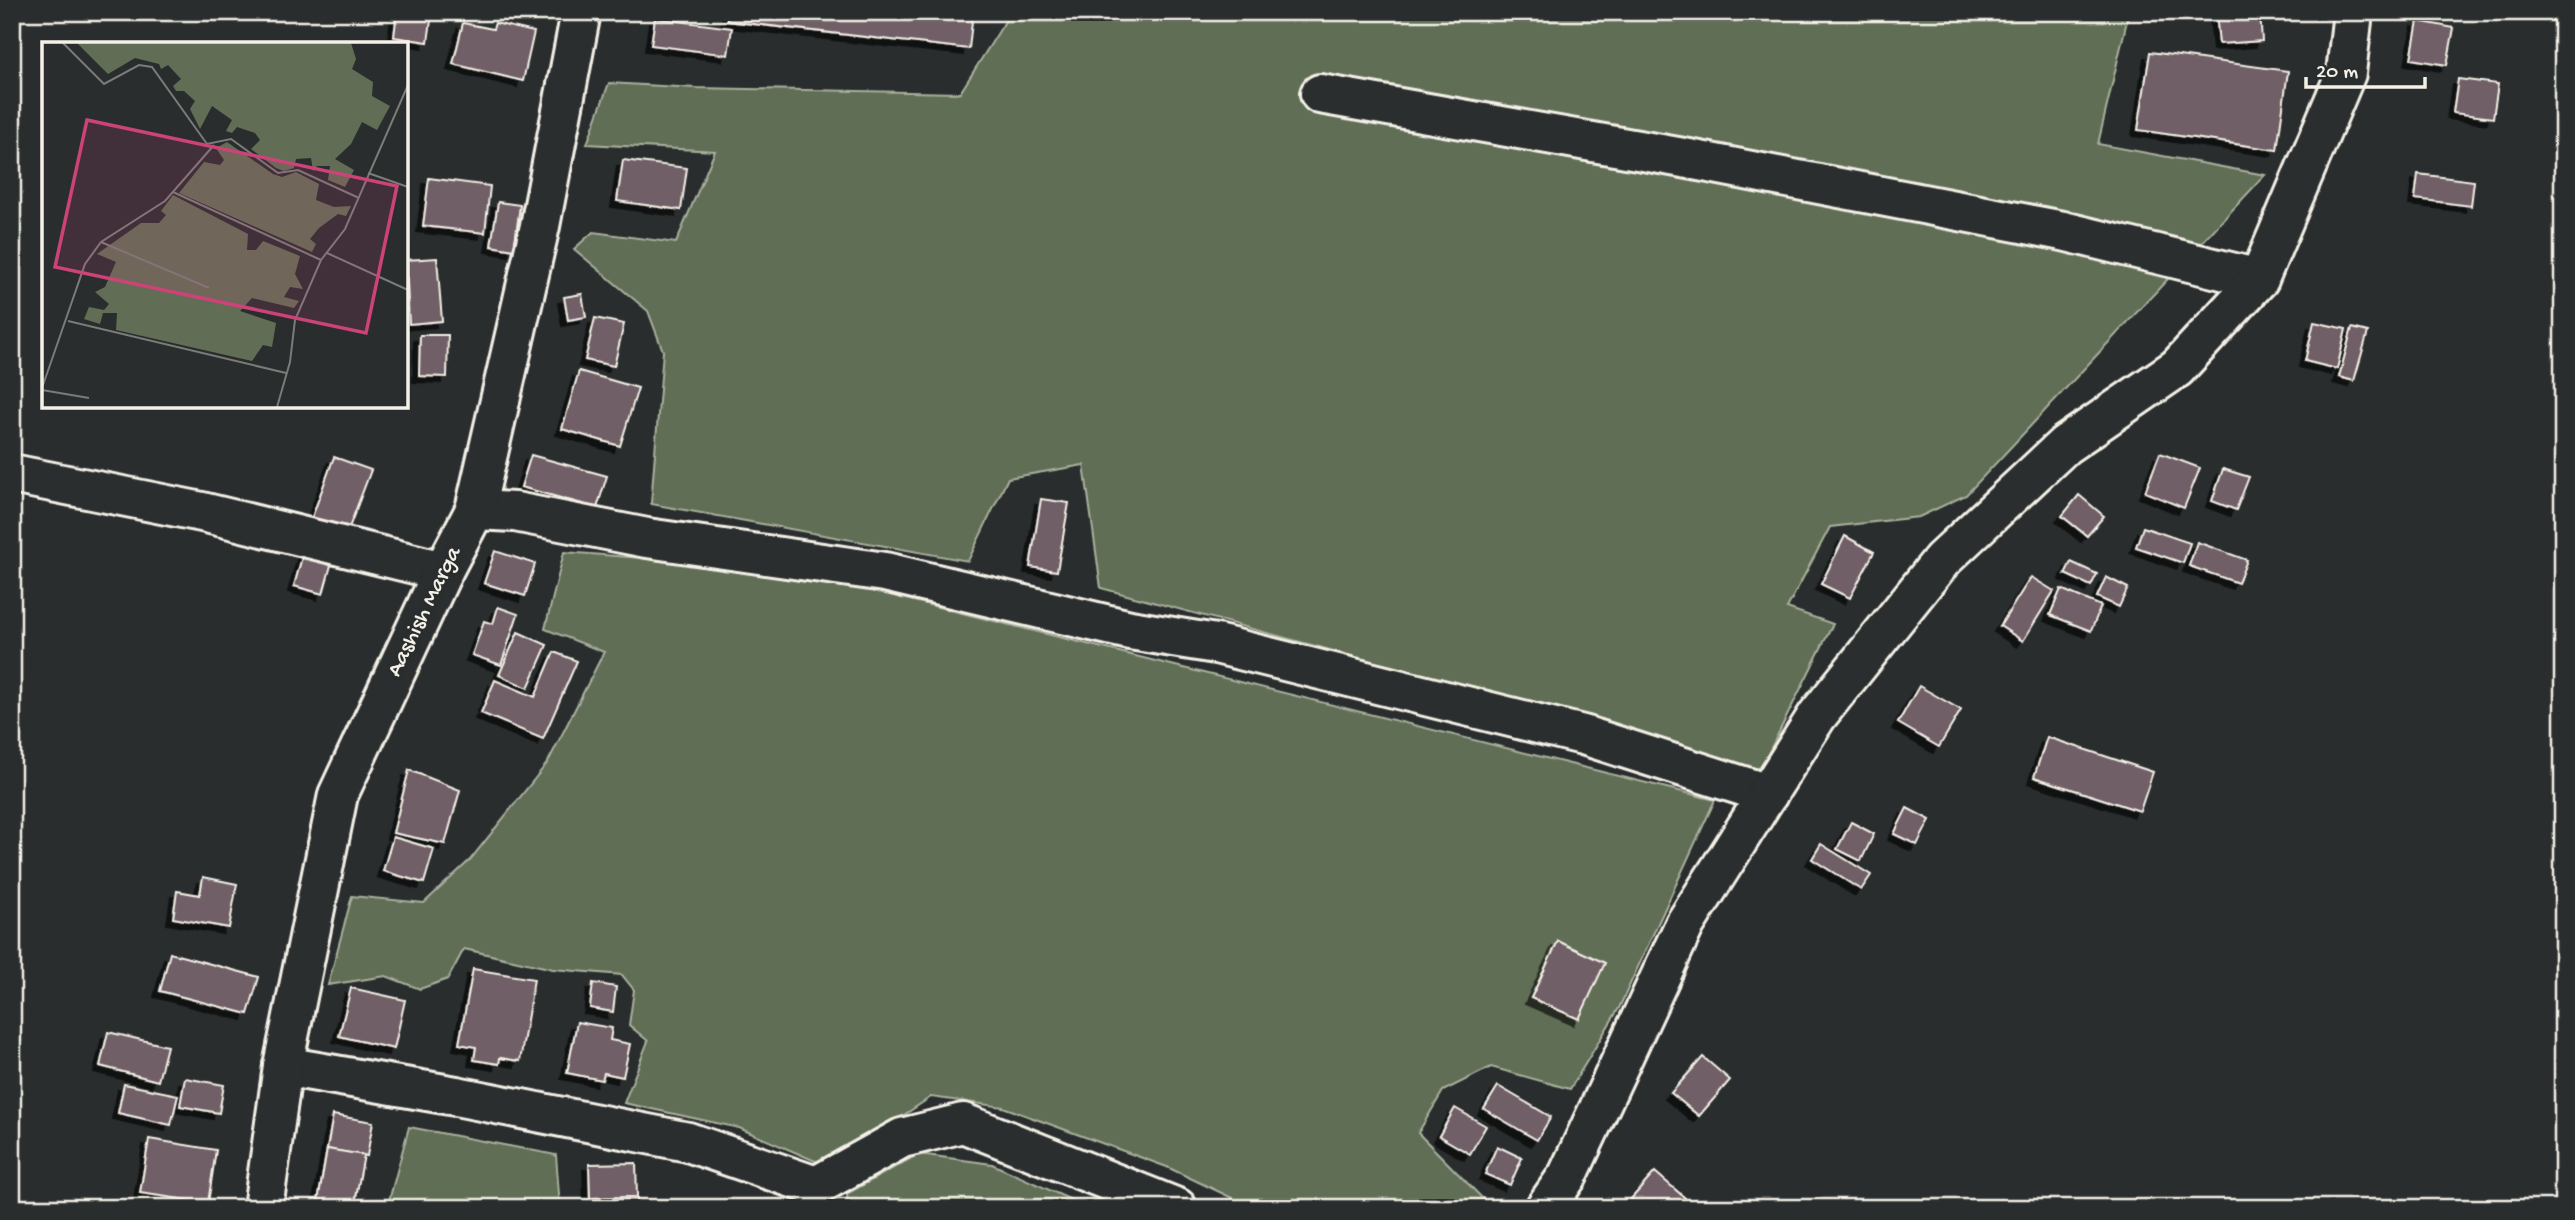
<svg xmlns="http://www.w3.org/2000/svg" width="2575" height="1220" viewBox="0 0 2575 1220" font-family="'Gochi Hand',sans-serif">
  <style>
    .green { fill: #616e55; stroke: #aab09e; stroke-width: 2 }
    .building { fill: #705e66; stroke: #f4f1e8; stroke-width: 2; filter: url(#shadow) }
    .lines { fill: none; stroke-linecap: round; stroke-linejoin: round }
    .minor-casing { stroke: #f4f1e8; stroke-width: 44 }
    .minor { stroke: #2a2d2e; stroke-width: 38 }
    .labels { text-anchor: middle; dominant-baseline: central; stroke-width: 7; stroke-linejoin: round; paint-order: stroke }
    .street-label { font-size: 23px; fill: #f4f1e8; stroke: #2a2d2e }
    .inset-road { fill: none; stroke: #7b7b78; stroke-width: 2 }
    .view { fill: #cc4377; fill-opacity: 0.15; stroke: #cc4377; stroke-width: 3.5 }
    .inset-edge { fill: none; stroke: #f4f1e8; stroke-width: 3.5 }
  </style>
  <defs>
    <filter id="shadow"><feDropShadow dx="-6" dy="6" stdDeviation="0" flood-color="#0009"/></filter>
  </defs>
  <rect width="100%" height="100%" fill="#2a2d2e"/>
  <filter id="ink" filterUnits="userSpaceOnUse"><feTurbulence type="fractalNoise" baseFrequency=".0143" numOctaves="2"/><feDisplacementMap in="SourceGraphic" scale="14" xChannelSelector="R" yChannelSelector="G"/><feConvolveMatrix kernelMatrix="1 2 1 2 8 2 1 2 1" color-interpolation-filters="sRGB"/></filter>
  <g filter="url(#ink)">
    <g class="green">
      <path d="M1011 12H2129L2098 144 2265 175 1966 495 1919 517 1830 527 1787 608 1833 624 1760 770 1540 707 1101 588 1084 465 1008 478 968 561 651 504 663 351 648 311 574 249 593 232 676 243 715 151 587 144 609 83 696 88 960 93Z"/>
      <path d="M564 552 785 569 1715 800 1619 1008 1570 1089 1491 1067 1443 1091 1418 1133 1492 1208H1253L1167 1167 1003 1107 931 1097 827 1166 739 1128 624 1103 648 1041 629 1025 634 990 622 975 553 969 464 949 448 979 420 989 386 976 328 985 352 896 424 903 470 860 548 762 604 652 545 629Z"/>
      <path d="M409 1127 556 1155 560 1208H387Z"/>
      <path d="M919 1154 992 1164 1089 1208H848L847 1194Z"/>
    </g>
    <g class="building">
      <path d="M397 12 432 13 428 42 394 37Z"/>
      <path d="M728 12H973L969 49 727 21Z"/>
      <path d="M2216 12H2260L2262 41 2219 44Z"/>
      <path d="M655 18 732 28 728 55 651 45Z"/>
      <path d="M2418 21 2454 28 2447 65 2411 59Z"/>
      <path d="M463 23 493 29 495 23 534 32 523 81 453 64Z"/>
      <path d="M2150 52 2288 71 2277 150 2138 130Z"/>
      <path d="M2458 79 2498 84 2493 118 2453 113Z"/>
      <path d="M623 160 687 168 681 210 617 201Z"/>
      <path d="M2418 174 2474 181 2471 206 2415 199Z"/>
      <path d="M429 178 490 186 485 233 423 226Z"/>
      <path d="M498 202 520 205 514 250 491 246Z"/>
      <path d="M437 258 442 321 409 324 406 260Z"/>
      <path d="M582 294 586 317 568 320 564 297Z"/>
      <path d="M595 318 624 324 614 366 585 360Z"/>
      <path d="M2314 322 2346 329 2337 369 2305 361Z"/>
      <path d="M2352 328 2368 332 2354 381 2339 377Z"/>
      <path d="M420 335H448L447 377 419 376Z"/>
      <path d="M579 371 638 388 620 446 562 429Z"/>
      <path d="M2160 453 2200 468 2184 508 2145 492Z"/>
      <path d="M531 455 607 476 597 508 521 487Z"/>
      <path d="M334 457 371 470 347 533 311 520Z"/>
      <path d="M2223 469 2249 477 2236 510 2212 501Z"/>
      <path d="M2079 495 2104 516 2087 536 2062 516Z"/>
      <path d="M1041 499 1069 503 1057 571 1030 567Z"/>
      <path d="M2143 527 2190 543 2183 563 2136 547Z"/>
      <path d="M1845 536 1874 552 1850 598 1821 584Z"/>
      <path d="M2197 542 2247 560 2238 583 2189 566Z"/>
      <path d="M304 550 333 558 323 594 294 586Z"/>
      <path d="M495 551 535 564 525 596 484 583Z"/>
      <path d="M2071 562 2097 574 2091 586 2065 574Z"/>
      <path d="M2031 577 2054 591 2023 641 2000 626Z"/>
      <path d="M2106 577 2128 588 2119 607 2097 597Z"/>
      <path d="M2061 589 2101 606 2091 631 2050 615Z"/>
      <path d="M498 607 518 614 501 665 472 655 484 621 493 624Z"/>
      <path d="M518 632 547 645 528 688 499 675Z"/>
      <path d="M554 652 577 661 543 739 481 713 495 680 535 697Z"/>
      <path d="M1919 686 1961 710 1939 747 1898 723Z"/>
      <path d="M2047 737 2153 772 2140 811 2034 777Z"/>
      <path d="M409 770 460 790 445 844 393 833Z"/>
      <path d="M1907 808 1930 820 1917 845 1894 834Z"/>
      <path d="M1851 822 1874 834 1861 861 1837 849Z"/>
      <path d="M393 837 434 849 424 883 383 871Z"/>
      <path d="M1821 844 1871 875 1861 890 1812 859Z"/>
      <path d="M203 877 237 884 229 928 173 918 177 891 200 895Z"/>
      <path d="M1558 941 1605 963 1579 1019 1531 998Z"/>
      <path d="M170 953 259 977 248 1014 160 991Z"/>
      <path d="M473 969 534 979 520 1061 500 1058 499 1064 474 1060 476 1047 459 1044Z"/>
      <path d="M593 983 616 987 613 1012 590 1008Z"/>
      <path d="M351 988 405 1000 394 1049 339 1036Z"/>
      <path d="M577 1022 612 1028 610 1040 630 1044 623 1077 604 1073 602 1080 567 1073Z"/>
      <path d="M108 1032 167 1046 158 1081 100 1066Z"/>
      <path d="M1703 1057 1730 1080 1699 1116 1671 1093Z"/>
      <path d="M185 1078 224 1085 219 1113 180 1106Z"/>
      <path d="M124 1084 178 1095 171 1125 118 1113Z"/>
      <path d="M1498 1086 1551 1117 1537 1140 1484 1109Z"/>
      <path d="M1455 1108 1486 1126 1470 1154 1439 1136Z"/>
      <path d="M333 1115 373 1122 367 1156 327 1149Z"/>
      <path d="M149 1139 216 1150 208 1203 140 1193Z"/>
      <path d="M1497 1146 1522 1158 1510 1185 1485 1174Z"/>
      <path d="M327 1149 364 1155 354 1208 317 1207Z"/>
      <path d="M636 1163 637 1197 590 1198 589 1164Z"/>
      <path d="M1655 1172 1685 1198 1677 1208H1640L1631 1199Z"/>
      <path d="M637 1197V1208H590V1198Z"/>
    </g>
    <g class="lines">
      <g class="minor-casing">
        <g id="minor">
          <path d="M1320 94 1689 159 2063 231 2259 279"/>
          <path d="M12 474 202 512 443 571"/>
          <path d="M475 510 515 512 647 538 885 572 1130 630 1216 644 1583 735 1768 794"/>
          <path d="M283 1066 456 1096 688 1142 816 1186 902 1138 963 1123 1177 1208"/>
          <path d="M263 1208 283 1066 338 795 443 571 475 510 540 226 581 12"/>
          <path d="M1545 1208 1568 1175 1685 924 1817 716 1942 560 2065 445 2177 368 2259 279 2346 73 2353 12"/>
        </g>
      </g>
      <use href="#minor" class="minor"/>
    </g>
  </g>
  <g class="labels">
    <g class="street-label">
      <text transform="translate(425 612) rotate(-64)">Aashish Marga</text>
    </g>
  </g>
  <g transform="translate(42 42)">
    <rect width="366" height="366" fill="#2a2d2e"/>
    <path d="M35 1H309L314 17 310 27 331 40 330 54 348 64 335 88 320 80 309 102 293 117 312 128 303 145 286 138 288 124H275L271 129 269 116 254 117 252 126 242 129 234 126 209 107 218 98 213 91 195 85 190 91 184 89 190 78 170 64 158 87 148 67 153 59 142 49H134L131 44 139 37 126 23 119 27 117 22 93 16 66 32ZM185 100 231 132 240 135 254 130 277 142 274 158 292 165 309 164 304 174 296 172 277 186 268 197 274 202 270 210 137 151 162 120 178 123 182 118 174 106ZM131 153 206 192 205 208H214L221 199 258 214 253 232 261 247 248 245 242 255 257 259 252 266 210 256 198 269 234 281 230 305 221 303 210 319 74 288 75 271H61L58 282 42 277 47 265 62 268 67 262 53 250 63 245 74 220 55 212 99 181H117L124 173 119 169Z" fill="#616e55"/>
    <path class="inset-road" d="M21 1 62 42 97 23 110 25 165 102 189 97 236 131 256 128 317 156M326 131 366 145M131 150 279 218M59 200 167 246M285 211 366 248M26 279 244 331M0 346 43 222 59 200 123 159 172 103M0 348 47 356M235 365 248 320 253 278 279 218 303 187 366 43"/>
    <path class="view" d="M45 78 355 144 324 291 13 225Z"/>
    <rect width="366" height="366" class="inset-edge"/>
  </g>
  <rect width="2575" height="1220" fill="none" stroke="#2a2d2e" stroke-width="42"/>
  <rect x="21" y="21" width="2533" height="1178" fill="none" stroke="#f4f1e8" stroke-width="2.5" filter="url(#ink)"/>
  <path d="M2306 77v10h119v-10" fill="none" stroke="#f4f1e8" stroke-width="3.5"/>
  <text x="2316" y="77" font-size="21" fill="#f4f1e8" stroke="#2a2d2e" stroke-width="5" paint-order="stroke">20 m</text>
</svg>
